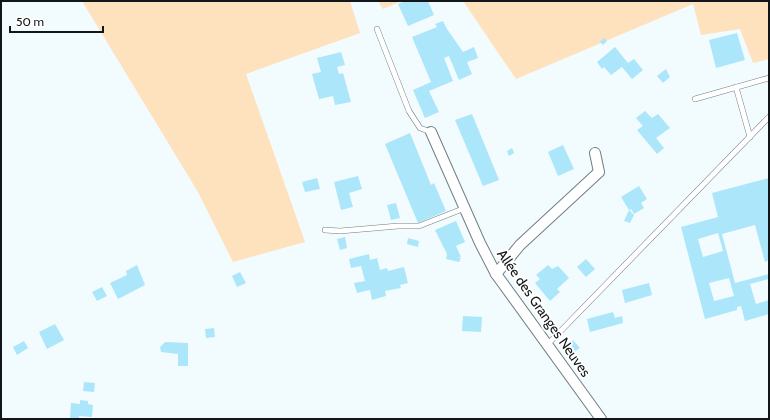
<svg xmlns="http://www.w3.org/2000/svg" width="770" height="420" viewBox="0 0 770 420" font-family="Cabin,sans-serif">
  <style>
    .green { fill: #fde2bd }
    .building { fill: #ace6fa; fill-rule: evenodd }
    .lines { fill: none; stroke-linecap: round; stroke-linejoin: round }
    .service-casing { stroke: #717e83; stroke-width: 6 }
    .minor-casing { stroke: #717e83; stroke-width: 12 }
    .service { stroke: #fff; stroke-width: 5 }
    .minor { stroke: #fff; stroke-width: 10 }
    .labels { text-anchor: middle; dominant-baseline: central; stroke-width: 4; stroke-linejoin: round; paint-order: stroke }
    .street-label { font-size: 14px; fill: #121618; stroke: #fff }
  </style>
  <rect width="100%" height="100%" fill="#f2fbfe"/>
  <g class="green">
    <path d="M82 1H350L360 33 246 74 305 242 233 262 198 192Z"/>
    <path d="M378 1H402L383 9Z"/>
    <path d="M463 1H769V59L753 63 740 29 701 35 693 4 516 79Z"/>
  </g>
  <g class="building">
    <path d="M405 1H428L434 15 408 26 398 4Z"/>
    <path d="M443 21 447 29 463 52 474 47 478 58 467 62 472 74 459 80 449 56 444 58 453 81 429 91 439 112 425 118 413 90 431 82 412 37 437 27 435 24Z"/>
    <path d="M737 33 745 60 716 68 709 40Z"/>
    <path d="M604 38 607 41 603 45 600 42Z"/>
    <path d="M615 47 628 63 634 59 643 70 632 79 622 67 611 75 604 67 602 69 597 62Z"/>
    <path d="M341 52 345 65 337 67 339 74 343 73 351 102 335 105 333 96 319 99 312 74 321 72 317 58Z"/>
    <path d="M666 69 670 77 663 83 657 76Z"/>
    <path d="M645 111 652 118 658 114 670 128 656 138 664 148 657 154 637 130 643 126 636 118Z"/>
    <path d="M472 114 499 180 483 186 455 120Z"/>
    <path d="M410 133 431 185 434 183 446 211 418 223 385 144Z"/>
    <path d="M563 145 574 169 558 176 548 152Z"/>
    <path d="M512 148 514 153 509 156 507 151Z"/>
    <path d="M358 176 362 189 349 193 353 207 341 210 334 182Z"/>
    <path d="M317 178 320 189 305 192 302 182Z"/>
    <path d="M769 178V260L765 262 755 225 722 234 735 283 769 274V279L750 284 756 304 769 300V314L745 321 741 306 737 307V310L705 319 681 227 718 217 712 193ZM718 233 723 251 703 257 698 239ZM729 278 734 296 714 301 709 283Z"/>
    <path d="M639 186 647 199 641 203 644 208 634 214 631 209 629 210 621 197Z"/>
    <path d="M396 203 400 218 391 220 387 205Z"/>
    <path d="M629 210 634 215 630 223 624 221Z"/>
    <path d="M456 221 465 242 456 246 461 257H457L461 258 459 262 446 259 447 254 435 230Z"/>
    <path d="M345 237 347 248 340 250 337 239Z"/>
    <path d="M408 238 419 241 418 247 407 244Z"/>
    <path d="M369 254 370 260 377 258 380 270 387 268 388 271 404 267 408 283 400 285 401 288 385 291 386 296 372 300 370 290 357 293 354 283 365 281 361 266 351 268 349 259Z"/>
    <path d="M586 259 595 269 586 277 577 267Z"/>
    <path d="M137 265 145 285 118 299 110 283 127 275 126 271Z"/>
    <path d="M548 265 552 269 558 266 569 278 557 289 560 292 550 301 535 283 540 279 536 275Z"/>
    <path d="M240 272 246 283 237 287 232 276Z"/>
    <path d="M649 283 652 295 625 303 622 290Z"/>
    <path d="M102 287 107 296 97 301 92 292Z"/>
    <path d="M613 312 615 318 622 316 623 323 590 332 587 319Z"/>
    <path d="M463 316 482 317 481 332 462 331Z"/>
    <path d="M55 324 64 340 47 349 39 332Z"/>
    <path d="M214 328 215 337 206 338 205 329Z"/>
    <path d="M573 340 580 348 572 353 566 344Z"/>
    <path d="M24 341 28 348 17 355 13 347Z"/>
    <path d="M165 342 188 343V366H178V354L161 352 160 347Z"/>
    <path d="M84 382 95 383 94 392 83 391Z"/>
    <path d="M80 400 88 401V404L93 405 92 417 79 416V419H70L71 403 80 404Z"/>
  </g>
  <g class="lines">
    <g class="service-casing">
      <g id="service">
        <path d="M377 29 409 111 420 128 431 132"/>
        <path d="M736 87 750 137"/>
        <path d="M695 99 769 78"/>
        <path d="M325 230 340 231 398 226H419L465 208"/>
        <path d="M548 344 769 117"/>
      </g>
    </g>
    <g class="minor-casing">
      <g id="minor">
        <path d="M431 132 480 243 496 274 601 419"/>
        <path d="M496 274 520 245 599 172 595 153"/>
      </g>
    </g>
    <use href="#service" class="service"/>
    <use href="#minor" class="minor"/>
  </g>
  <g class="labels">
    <g class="street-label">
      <text transform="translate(544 313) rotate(55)">Allée des Granges Neuves</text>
    </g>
  </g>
  <rect width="770" height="420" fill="none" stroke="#121618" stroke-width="4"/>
  <path d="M10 26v6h93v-6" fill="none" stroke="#121618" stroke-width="2"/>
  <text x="16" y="26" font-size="12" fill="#121618" stroke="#ffffff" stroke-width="3" paint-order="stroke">50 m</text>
</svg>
